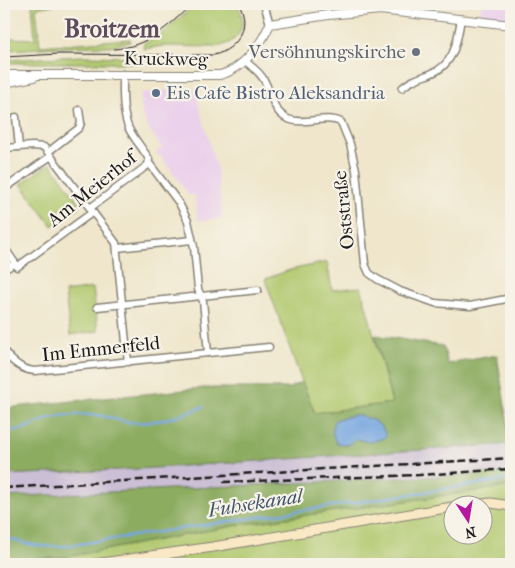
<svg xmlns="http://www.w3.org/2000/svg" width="515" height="568" viewBox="0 0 515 568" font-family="'IM FELL French Canon',serif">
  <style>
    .built { fill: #ebd1eb }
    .industrial { fill: #cbbfd5 }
    .green { fill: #b0c86d; stroke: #667244; fill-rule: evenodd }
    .forest { fill: #8cac60; stroke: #54643e }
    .water { fill: #75a5df; stroke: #48607e }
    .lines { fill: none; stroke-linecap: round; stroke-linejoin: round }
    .stream { stroke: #75a5df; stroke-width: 2.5 }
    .minor-casing { stroke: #868174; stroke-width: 9 }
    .tertiary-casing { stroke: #868174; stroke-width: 10 }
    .secondary-casing { stroke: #868174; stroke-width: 11 }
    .minor { stroke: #fff; stroke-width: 6 }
    .tertiary { stroke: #fff; stroke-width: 8 }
    .secondary { stroke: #f8e8c3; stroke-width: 9 }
    .tram { stroke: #1c1c1c; stroke-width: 1 }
    .rail { stroke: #1c1c1c; stroke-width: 2.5; stroke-dasharray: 8 4; stroke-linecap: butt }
    .worship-dot { fill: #6b7280; stroke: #f7f3e8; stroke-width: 2 }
    .service-dot { fill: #5c6f8a; stroke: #f7f3e8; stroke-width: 2 }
    .labels { text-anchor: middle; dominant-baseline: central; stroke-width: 4.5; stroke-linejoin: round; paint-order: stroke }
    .worship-label { font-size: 19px; fill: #5b616d; stroke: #f7f3e8; text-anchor: end }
    .street-label { font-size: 19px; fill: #1c1c1c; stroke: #f7f3e8 }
    .service-label { font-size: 19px; fill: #4e5e75; stroke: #f7f3e8; text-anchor: start }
    .water-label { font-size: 20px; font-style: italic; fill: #40536a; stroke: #f7f3e8 }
    .district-label { font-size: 24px; font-weight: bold; fill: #5e4b5b; stroke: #f7f3e8 }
  </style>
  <rect width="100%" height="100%" fill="#f7f3e8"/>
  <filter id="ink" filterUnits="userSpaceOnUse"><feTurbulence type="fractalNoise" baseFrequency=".02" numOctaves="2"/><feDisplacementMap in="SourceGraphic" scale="10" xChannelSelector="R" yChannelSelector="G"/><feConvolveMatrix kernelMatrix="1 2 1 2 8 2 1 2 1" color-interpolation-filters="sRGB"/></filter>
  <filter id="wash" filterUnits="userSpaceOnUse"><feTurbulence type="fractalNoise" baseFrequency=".0096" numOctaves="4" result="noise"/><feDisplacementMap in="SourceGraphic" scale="20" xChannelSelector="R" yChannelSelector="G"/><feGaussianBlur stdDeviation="1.12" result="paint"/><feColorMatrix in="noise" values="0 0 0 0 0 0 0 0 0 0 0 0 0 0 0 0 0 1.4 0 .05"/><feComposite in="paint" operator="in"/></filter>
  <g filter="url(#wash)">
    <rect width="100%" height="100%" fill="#efe6cb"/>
    <g class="built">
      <path d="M481 4H511V21L480 18Z"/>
      <path d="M194 88 217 169 222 218 198 221 195 195H189L160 155 158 156 156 153 162 148 147 126 142 114 141 93Z"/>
    </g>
    <path class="industrial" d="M511 444V472L4 497V475L139 469Z"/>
    <g class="green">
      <path d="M32 4H53V5L36 8 40 46 130 39V42L110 46 59 47 10 50V48L4 49V38L35 39Z"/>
      <path d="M196 4H236C251 24 238 44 216 47L163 46 143 49 144 43 158 37Z"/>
      <path d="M82 56 136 57 138 63H4V60Z"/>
      <path d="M50 163 79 202 78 208 52 226 21 184Z"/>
      <path d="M327 262 332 290 361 287 392 403 315 413 302 382 265 279 290 270Z"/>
      <path d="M93 288 98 331 70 335 65 292Z"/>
      <path d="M511 486V564H4V561L66 557 244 524ZM452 506H482V536H452Z"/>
    </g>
    <g class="forest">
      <path d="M375 335 443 346 448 364 497 355 511 444 139 469 4 475V408L204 388H289L302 382 315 413 392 403Z"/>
      <path d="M504 473 511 474V486L244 524 66 557 4 561V497Z"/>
    </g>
    <path class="water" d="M354 415C368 416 382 422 386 436L384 438 371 442 356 439 348 445 337 443C332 436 331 428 335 420Z"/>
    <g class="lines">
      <g class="stream">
        <path d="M4 430C22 434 38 420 55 417 65 415 83 414 94 415 105 415 116 420 128 422 153 425 180 416 203 407"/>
        <path d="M4 537C28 545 40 548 66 546L511 479"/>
      </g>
    </g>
  </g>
  <g filter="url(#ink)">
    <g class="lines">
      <g class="minor-casing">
        <g id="minor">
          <path d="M264 4 270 24"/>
          <path d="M245 61C251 66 260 72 264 80 272 93 272 112 288 119 304 126 325 114 341 122L350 144 356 170 365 264 369 273 377 279 400 291 435 303 470 306 511 298"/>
          <path d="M402 88C411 80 419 78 430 74 455 65 457 41 461 19"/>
          <path d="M16 117 19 147"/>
          <path d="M4 148 33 146 44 147 116 243 128 362"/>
          <path d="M48 152 79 128 81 123 79 110"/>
          <path d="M4 189 51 156"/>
          <path d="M4 247 15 263"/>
          <path d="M117 248 192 240"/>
          <path d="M4 270 15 263 17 267 93 212 90 208 148 165 149 159C143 149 135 140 129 129 122 113 123 92 123 74"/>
          <path d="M97 307 258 290"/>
          <path d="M4 351C12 362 21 370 35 371L208 353 203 301 198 289 194 247 188 221 179 203 149 163"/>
          <path d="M208 353 269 347"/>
        </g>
      </g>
      <g class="tertiary-casing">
        <g id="tertiary">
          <path d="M4 75H220C243 69 261 45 270 24L328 15 380 10 511 25"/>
          <path d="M4 83 34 77"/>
        </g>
      </g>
      <g class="secondary-casing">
        <g id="secondary">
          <path d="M464 506 491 503 511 506"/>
          <path d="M95 564 213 547 452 507"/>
        </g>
      </g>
      <use href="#minor" class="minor"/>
      <use href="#tertiary" class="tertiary"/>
      <use href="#secondary" class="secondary"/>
      <g class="tram">
        <path d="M114 49C147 47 169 26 192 4"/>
        <path d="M4 57 59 54 214 55C238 49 252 26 239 4"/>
      </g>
      <g class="rail">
        <path d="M223 482 419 475 511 469"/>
        <path d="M4 488 511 458"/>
      </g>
    </g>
  </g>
  <circle class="worship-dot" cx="416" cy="52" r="5"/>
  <circle class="service-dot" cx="156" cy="93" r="5"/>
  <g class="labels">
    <g class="worship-label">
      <text x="406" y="52">Versöhnungskirche</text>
    </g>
    <g class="street-label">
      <text transform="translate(166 59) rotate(1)">Kruckweg</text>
      <text transform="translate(92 189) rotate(-39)">Am Meierhof</text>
      <text transform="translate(344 210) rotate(-96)">Oststraße</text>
      <text transform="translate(101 349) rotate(-6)">Im Emmerfeld</text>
    </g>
    <g class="service-label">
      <text x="166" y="93">Eis Cafe Bistro Aleksandria</text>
    </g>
    <g class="water-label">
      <text transform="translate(255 503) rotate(-9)">Fuhsekanal</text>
    </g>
    <g class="district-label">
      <text x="112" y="29">Broitzem</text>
    </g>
  </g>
  <rect width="515" height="568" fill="none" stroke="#f7f3e8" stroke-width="20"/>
  <g transform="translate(468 520) rotate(168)"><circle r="24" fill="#f7f3e8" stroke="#9f9d96"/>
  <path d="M0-4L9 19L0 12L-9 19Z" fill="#b5179e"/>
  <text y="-8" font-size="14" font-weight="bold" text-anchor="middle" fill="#1c1c1c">N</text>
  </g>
</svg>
